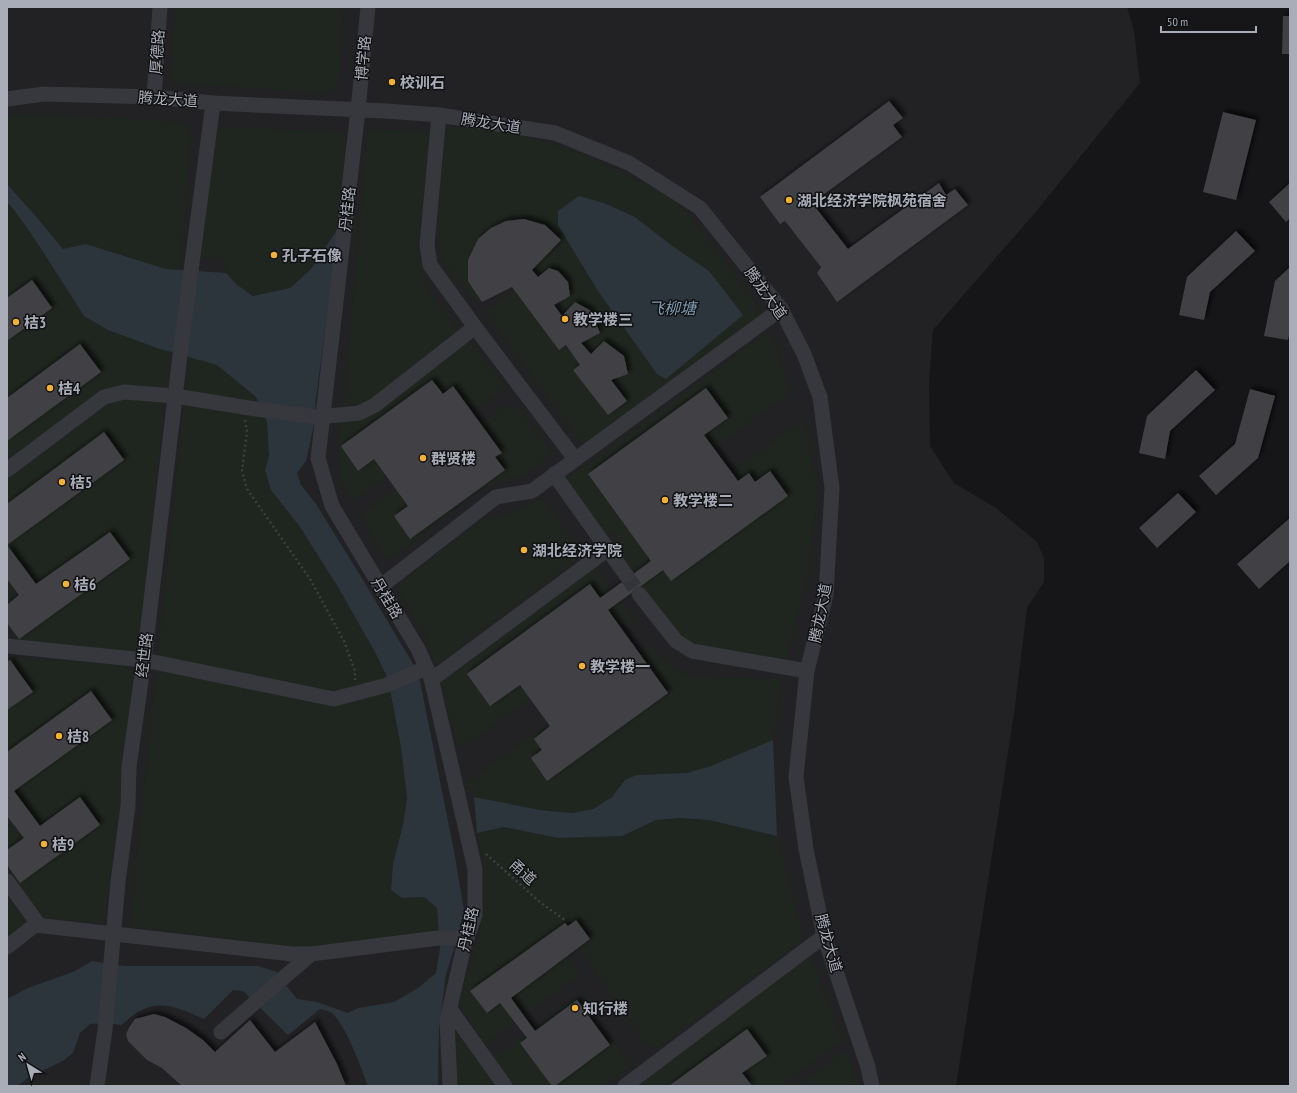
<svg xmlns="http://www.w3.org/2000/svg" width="1297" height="1093" viewBox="0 0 1297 1093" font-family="'PT Sans Narrow','Noto Sans SC',sans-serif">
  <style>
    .built { fill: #222225 }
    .green { fill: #1e261f; fill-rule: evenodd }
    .water { fill: #2c353c }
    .building { fill: #404145; filter: url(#shadow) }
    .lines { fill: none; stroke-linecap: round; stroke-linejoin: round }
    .minor-tunnel { stroke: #333438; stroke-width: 15; stroke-dasharray: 15 8; stroke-linecap: butt }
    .path { stroke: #3d3f44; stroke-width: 2.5; stroke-dasharray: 2 3; stroke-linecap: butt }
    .minor { stroke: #37383d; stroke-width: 15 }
    .poi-dot { fill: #f2b134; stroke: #111113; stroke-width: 1.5 }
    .labels { text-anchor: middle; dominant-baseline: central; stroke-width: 3; stroke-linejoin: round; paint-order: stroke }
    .street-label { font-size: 15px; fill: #a8adb8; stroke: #111113 }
    .poi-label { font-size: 15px; font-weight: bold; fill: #a8adb8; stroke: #111113; text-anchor: start }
    .water-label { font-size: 16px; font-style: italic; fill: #7f9bb3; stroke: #111113 }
  </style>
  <defs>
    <filter id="shadow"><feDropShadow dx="3.5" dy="-3.5" stdDeviation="2" flood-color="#0009"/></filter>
  </defs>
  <rect width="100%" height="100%" fill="#161618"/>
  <path class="built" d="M7 7H1127L1134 31 1140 83 1034 214 933 330 929 381 930 446 954 483 996 508 1037 542 1044 558V582L1027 608 1014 714 956 1086H7Z"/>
  <g class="green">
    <path d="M175 7H343L339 77 336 86 329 93 173 83 170 78Z"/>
    <path d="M16 114 113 118 180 122 189 127 191 137 180 270 166 269 86 244 63 249 34 214 7 184V117Z"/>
    <path d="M224 127 340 132 346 138 339 227 310 270 290 288 253 296C234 283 228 281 222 258L199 260 215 134Z"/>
    <path d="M446 127 506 130 583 154 674 198 714 247 765 317 583 444 486 313 518 286 510 275 475 301 441 258 436 231ZM604 203 635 217 671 245 709 271Z"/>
    <path d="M368 129 430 132 418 245 426 287 459 333 379 394 358 404 344 406Z"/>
    <path d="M7 202 11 205 32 235 84 316 157 348 171 352 167 384 161 388 122 387 7 461Z"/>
    <path d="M770 330 791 392 694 464 712 487 804 419 817 485 815 517 808 572 785 665 709 663 682 657 668 644 610 565 627 552 612 531 594 543 555 488Z"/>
    <path d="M469 341 506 387 353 501 341 479 338 457 339 418 361 416 388 405Z"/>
    <path d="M189 357 217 365 256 397 267 422 269 456 265 470 271 490 300 527 338 587 376 654 388 679 401 747 407 798 404 825 402 898 424 897 437 908 439 931 294 949 260 943 130 926Z"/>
    <path d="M120 398 157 402 161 407 163 415 139 652 18 641 7 626V476L102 405Z"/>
    <path d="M506 405 517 407 553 453 527 474 486 486 388 561 360 516Z"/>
    <path d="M543 498 583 554 435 665 426 638 396 586 476 524 487 517 503 516Z"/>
    <path d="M593 565 635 621 459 750 440 681Z"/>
    <path d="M652 646 669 665 690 677 781 679 773 740 711 766 687 773 636 775 625 780 612 797 593 809 572 813 540 810 474 797 467 783Z"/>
    <path d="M7 658 122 664 137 672 104 924 40 917 7 871Z"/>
    <path d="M680 818 709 820 777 836 804 940 658 1048 645 1045 579 948 566 958 581 974 485 1044 458 1002 470 967 480 931 484 892V861L477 833 504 827 558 838 622 836 656 820Z"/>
    <path d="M7 897 26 923 7 938Z"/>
    <path d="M809 957 813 962 842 1040 780 1086H633Z"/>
    <path d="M579 995 596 1017 592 1020 602 1035 607 1033 632 1066 604 1086H513L495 1062 496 1055Z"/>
    <path d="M457 1027 499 1086H459L457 1078Z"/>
    <path d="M842 1053H849L857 1086H798Z"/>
  </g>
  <g class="water">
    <path d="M7 184 34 214 63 249 86 244 166 269 226 273 236 284 253 296 290 288 310 270 339 227 316 398 314 424 306 461 297 473 301 485 316 504 363 580 416 669 420 681 454 851 464 910 457 940 446 974 439 1028 438 1086H368C361 1067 346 1026 332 1013 329 1011 324 1010 320 1009L288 1035 243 991 233 990 204 1019C183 1010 161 998 138 1012 132 1015 127 1021 121 1025L106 1023 90 1024 80 1033 73 1053 63 1061 31 1076 17 1086H7V999L28 988 73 972 92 961 124 966H258L277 972 281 979 297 999 317 1002 348 1013 358 1008 394 1002 418 988 436 973 440 948 437 908 424 897 402 898 391 890 393 864 403 825 407 798 401 747 388 679 376 654 338 587 300 527 271 490 265 470 269 456 267 422 256 397 217 365 157 348 108 330 84 316 32 235 11 206 7 202Z"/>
    <path d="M579 196 604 203 635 217 671 245 709 271 743 315 666 379 657 374 598 291 558 225V211Z"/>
    <path d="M773 740 777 836 709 820 680 818 656 820 622 836 558 838 504 827 477 833 474 797 540 810 572 813 593 809 612 797 625 780 636 775 687 773 711 766Z"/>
  </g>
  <g class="building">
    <path d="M1283 16H1290V54H1282Z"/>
    <path d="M889 101 903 118 893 125 902 137 812 203 848 249 939 183 946 195 955 189 968 205 837 302 817 273 821 267 785 221 780 224 760 197Z"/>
    <path d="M1223 112 1256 120 1236 200 1203 192Z"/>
    <path d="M1290 183V218L1286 222 1269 202Z"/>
    <path d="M524 219 545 225 561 240 532 270 538 277 549 268 558 271 568 282 570 296 554 305 562 316 575 302 591 311 600 333 581 343 591 354 604 341 624 356 628 374 611 380 627 401 608 415 573 370 580 365 566 345 559 350 512 287 482 302 468 281V260L478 239 491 228 506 221Z"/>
    <path d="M1236 231 1255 251 1210 292 1204 320 1179 315 1187 277Z"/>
    <path d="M1290 267V330L1288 340 1264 336 1275 281Z"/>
    <path d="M32 280 52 308 7 341V298Z"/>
    <path d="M80 344 101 372 7 441V398Z"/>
    <path d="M1196 370 1215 390 1170 431 1165 459 1139 453 1147 416Z"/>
    <path d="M432 380 443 394 453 386 502 453 495 457 505 470 410 539 394 516 408 506 374 459 358 471 341 446Z"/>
    <path d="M706 388 728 418 704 435 738 481 749 473 755 482 770 471 788 496 671 581 663 570 608 610 668 693 547 781 531 758 542 750 534 739 550 726 520 685 490 706 467 674 590 584 600 598 651 561 588 474Z"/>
    <path d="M1250 389 1275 396 1258 458 1216 495 1199 476 1235 444Z"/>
    <path d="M104 432 124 460 7 545V504Z"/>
    <path d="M1178 493 1196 512 1157 548 1139 528Z"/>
    <path d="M1290 518V561L1259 589 1237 564Z"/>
    <path d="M110 532 130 559 19 639 7 623V605L19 595 7 579V545L36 584Z"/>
    <path d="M10 660 33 692 7 710V662Z"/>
    <path d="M91 691 112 720 14 791 40 826 80 797 100 825 20 883 7 865V850L24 838 7 816V752Z"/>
    <path d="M576 920 590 939 511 998 535 1031 577 1000 610 1045 555 1086H552L520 1043 527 1038 500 1003 487 1013 470 991 565 923 568 926Z"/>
    <path d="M154 1014 165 1017 186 1028 203 1040 215 1052 250 1020 275 1052 315 1022 337 1064 346 1086H182L162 1068 147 1060 128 1041 126 1034 130 1026 135 1019Z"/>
    <path d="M747 1029 767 1056 742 1073 752 1086H669Z"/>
  </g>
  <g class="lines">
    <path class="minor-tunnel" d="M626 575 639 594"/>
    <g class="path">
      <path d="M245 420 247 432 242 471 247 489 310 579 344 641 355 671V680"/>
      <path d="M486 854 541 903 565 920"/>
    </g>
    <g class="minor">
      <path d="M368 7 358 110 318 458 332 506 418 649 431 678 475 869V915L464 946 447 1020 450 1086"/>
      <path d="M154 97 160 7"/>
      <path d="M7 99 44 94 154 97 213 103 386 111 439 115 555 133 629 163 700 208 781 309 804 354 820 397 832 488 826 595 807 671 796 777 806 849 824 936 868 1067 872 1086"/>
      <path d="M439 115 427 245 430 265 475 327 575 459"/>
      <path d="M7 470 104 397 124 392 175 396 256 409 317 417 359 413 375 405 475 327"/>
      <path d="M554 474 626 575"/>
      <path d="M380 587 496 497 532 491 781 309"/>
      <path d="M639 594 676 641 692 651 807 671"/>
      <path d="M7 646 144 660 334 699 387 685 426 668"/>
      <path d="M431 680 608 549"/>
      <path d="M7 881 36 921 35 925"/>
      <path d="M7 947 35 925 292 954H311L438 938H467"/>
      <path d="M450 1009 505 1086"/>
      <path d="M221 1032 311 954"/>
      <path d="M97 1086 105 1030 118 882 128 806 129 767 144 660 180 355 213 103"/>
      <path d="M625 1086 824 936"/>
    </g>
  </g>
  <g class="poi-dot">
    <circle cx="392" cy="82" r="4"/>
    <circle cx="789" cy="200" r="4"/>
    <circle cx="274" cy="255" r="4"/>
    <circle cx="565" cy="319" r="4"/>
    <circle cx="16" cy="322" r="4"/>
    <circle cx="50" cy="388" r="4"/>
    <circle cx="423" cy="458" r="4"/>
    <circle cx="62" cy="482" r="4"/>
    <circle cx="665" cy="500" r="4"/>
    <circle cx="524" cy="550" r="4"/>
    <circle cx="66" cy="584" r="4"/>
    <circle cx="582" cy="666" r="4"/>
    <circle cx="59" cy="736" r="4"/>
    <circle cx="44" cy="844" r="4"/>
    <circle cx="575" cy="1008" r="4"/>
  </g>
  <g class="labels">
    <g class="street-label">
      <text transform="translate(157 52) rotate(-86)">厚德路</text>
      <text transform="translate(363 58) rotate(-85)">博学路</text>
      <text transform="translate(168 99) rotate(4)">腾龙大道</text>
      <text transform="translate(491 123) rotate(9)">腾龙大道</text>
      <text transform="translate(347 209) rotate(-83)">丹桂路</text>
      <text transform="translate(766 293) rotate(54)">腾龙大道</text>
      <text transform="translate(387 598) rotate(59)">丹桂路</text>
      <text transform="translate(820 613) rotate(-79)">腾龙大道</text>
      <text transform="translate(144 655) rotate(-83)">经世路</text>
      <text transform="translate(523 872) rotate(42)">甬道</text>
      <text transform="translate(468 929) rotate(-77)">丹桂路</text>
      <text transform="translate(829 943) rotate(74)">腾龙大道</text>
    </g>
    <g class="poi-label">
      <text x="400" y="82">校训石</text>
      <text x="797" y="200">湖北经济学院枫苑宿舍</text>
      <text x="282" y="255">孔子石像</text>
      <text x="573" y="319">教学楼三</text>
      <text x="24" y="322">桔3</text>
      <text x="58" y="388">桔4</text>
      <text x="431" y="458">群贤楼</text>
      <text x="70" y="482">桔5</text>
      <text x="673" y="500">教学楼二</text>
      <text x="532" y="550">湖北经济学院</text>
      <text x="74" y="584">桔6</text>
      <text x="590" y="666">教学楼一</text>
      <text x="67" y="736">桔8</text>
      <text x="52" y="844">桔9</text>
      <text x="583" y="1008">知行楼</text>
    </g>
    <g class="water-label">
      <text x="672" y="308">飞柳塘</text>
    </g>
  </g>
  <rect width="1297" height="1093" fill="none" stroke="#a8adb8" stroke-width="16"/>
  <g transform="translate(28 1065) rotate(323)" stroke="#111113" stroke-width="3" paint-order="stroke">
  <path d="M0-3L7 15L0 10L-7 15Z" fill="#a8adb8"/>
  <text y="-6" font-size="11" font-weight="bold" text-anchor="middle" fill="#a8adb8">N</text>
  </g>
  <path d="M1161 26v6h95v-6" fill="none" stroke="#a8adb8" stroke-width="2"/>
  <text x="1167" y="26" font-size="12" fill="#a8adb8" stroke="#111113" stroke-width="3" paint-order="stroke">50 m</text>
</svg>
